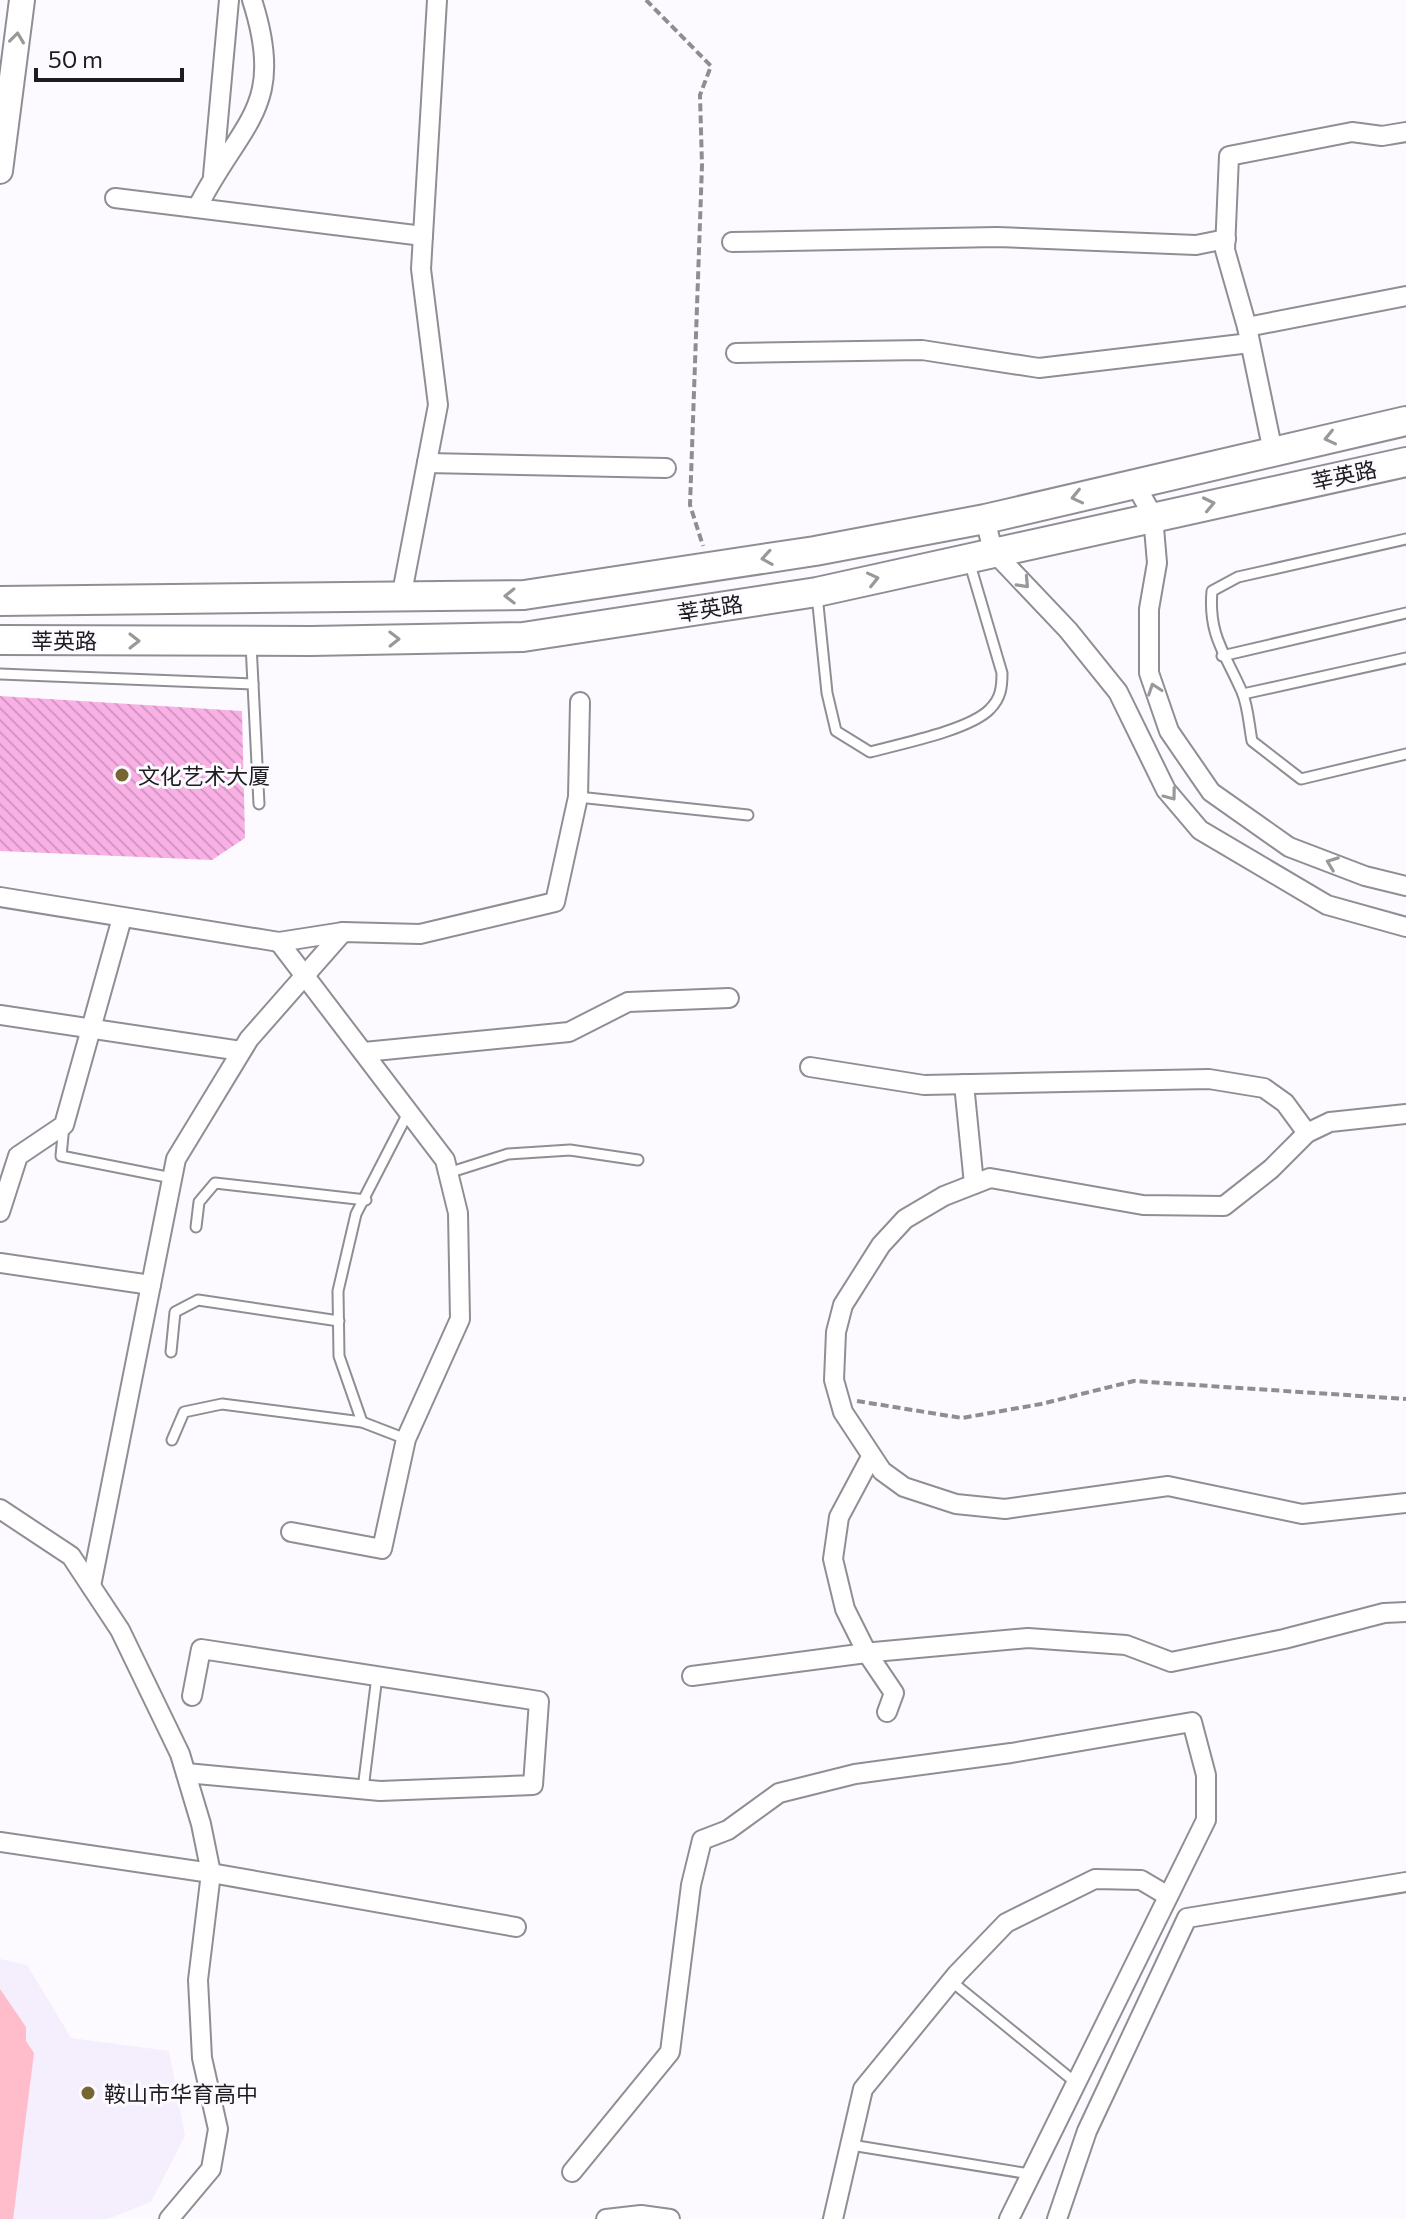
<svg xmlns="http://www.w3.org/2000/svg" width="1406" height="2219" viewBox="0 0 1406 2219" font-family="Commissioner,'Noto Sans SC',sans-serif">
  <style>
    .built { fill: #f5eefd }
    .green { fill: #ffbdcb }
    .building { fill: url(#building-back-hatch) }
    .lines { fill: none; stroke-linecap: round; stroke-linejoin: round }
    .lane-casing { stroke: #918d95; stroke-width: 13 }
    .street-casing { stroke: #918d95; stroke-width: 22 }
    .secondary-casing { stroke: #918d95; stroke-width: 28 }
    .primary-casing { stroke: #918d95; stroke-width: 32 }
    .path { stroke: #8f8d91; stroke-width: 4; stroke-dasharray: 8 4; stroke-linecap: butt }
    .lane { stroke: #fff; stroke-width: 9 }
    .street { stroke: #fff; stroke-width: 18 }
    .secondary { stroke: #fff; stroke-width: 24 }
    .primary { stroke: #fff; stroke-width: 28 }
    .oneway { stroke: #9a999a }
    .poi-dot { fill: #776534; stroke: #fcfaff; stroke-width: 3 }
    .labels { text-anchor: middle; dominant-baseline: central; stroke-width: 6; stroke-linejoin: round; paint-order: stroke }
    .street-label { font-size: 22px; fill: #1e1c1f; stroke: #fcfaff }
    .poi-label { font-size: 22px; fill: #1e1c1f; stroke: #fcfaff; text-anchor: start }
  </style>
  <defs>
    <pattern id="building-back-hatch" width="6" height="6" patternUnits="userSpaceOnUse" patternTransform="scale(2)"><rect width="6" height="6" fill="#f8b0e5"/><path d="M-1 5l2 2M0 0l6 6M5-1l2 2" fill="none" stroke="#d497c4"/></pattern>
  </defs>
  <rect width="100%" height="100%" fill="#fcfaff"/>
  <path class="built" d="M0 1959 27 1965 71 2038 169 2051 185 2136 151 2202 108 2219H0Z"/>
  <path class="green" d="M0 1989 26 2027V2041L34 2053 13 2219H0Z"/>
  <path class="building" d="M0 696 242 711 245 838 212 860 0 851Z"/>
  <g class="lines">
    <g class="lane-casing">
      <g id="lane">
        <path d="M1406 539 1238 577 1212 591C1208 635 1225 653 1242 692 1248 706 1249 725 1252 741L1301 779 1406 754"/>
        <path d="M817 595 827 693 836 731 870 752C900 744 970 730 990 709 1001 698 1002 687 1002 673L969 561"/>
        <path d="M251 644 259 804"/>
        <path d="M1222 656 1406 613"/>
        <path d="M0 674 253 684"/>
        <path d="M1243 694 1406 658"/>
        <path d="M578 797 748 815"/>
        <path d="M64 1125 61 1156 172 1178"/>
        <path d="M448 1173 508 1154 570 1150 638 1160"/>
        <path d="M196 1227 199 1202 215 1183 366 1200"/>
        <path d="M171 1352 175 1312 198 1300 339 1321"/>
        <path d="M362 1422 339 1356 338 1291 356 1214 408 1113"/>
        <path d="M172 1440 184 1412 222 1404 362 1422 406 1439"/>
        <path d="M363 1789 377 1676"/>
        <path d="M951 1981 1075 2082"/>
        <path d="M851 2145 1030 2174"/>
      </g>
    </g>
    <g class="street-casing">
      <g id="street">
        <path d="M213 176 229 0"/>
        <path d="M115 198 423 236"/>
        <path d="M197 208C241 121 287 108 252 0"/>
        <path d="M732 242 997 237 1196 245 1226 239"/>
        <path d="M1247 327 1406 296"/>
        <path d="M736 353 922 350 1039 368 1250 343"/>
        <path d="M1273 452 1247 327 1225 250 1229 156 1352 132 1382 136 1406 132"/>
        <path d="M427 463 666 468"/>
        <path d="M1135 484 1153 516 1157 563 1149 609V673L1169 731 1211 792 1289 847 1365 876 1406 886"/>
        <path d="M985 519 993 551 1068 630 1118 692 1166 790 1200 830 1327 905 1406 927"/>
        <path d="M401 598 438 405 421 269 437 0"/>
        <path d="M0 897 279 942 343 932 420 934 555 902 578 797 580 702"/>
        <path d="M279 942 445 1160 458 1213 460 1319 406 1439 382 1549 291 1532"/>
        <path d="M0 1015 241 1051"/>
        <path d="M364 1052 569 1032 628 1002 729 998"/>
        <path d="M810 1067 924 1085 1209 1079 1264 1088 1285 1103 1307 1133"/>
        <path d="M964 1084 974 1184"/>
        <path d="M1406 1114 1330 1122 1307 1133 1271 1169 1224 1206 1143 1205 990 1178 944 1196 905 1219 881 1245 843 1305 836 1332 834 1380 843 1412 882 1471 904 1487 956 1504 1005 1509 1168 1486 1302 1514 1406 1503"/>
        <path d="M0 1212 18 1156 64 1125 122 918"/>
        <path d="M0 1263 151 1285"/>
        <path d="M871 1457 839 1517 833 1559 845 1609 867 1653 894 1693 887 1712"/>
        <path d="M0 1509 71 1556 120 1630 180 1754 201 1824 211 1873 198 1980 202 2058 218 2129 211 2169 169 2219"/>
        <path d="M91 1586 176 1159 249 1039 343 932"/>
        <path d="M692 1676 874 1652 1028 1638 1126 1645 1171 1662 1284 1639 1384 1613 1406 1612"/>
        <path d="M186 1773 380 1791 533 1785 539 1701 201 1649 192 1696"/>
        <path d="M0 1842 211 1873 516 1927"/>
        <path d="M572 2172 670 2052 691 1885 702 1840 728 1830 779 1793 855 1774 1011 1753 1192 1722 1206 1775V1820L1009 2219"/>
        <path d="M606 2219 641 2215 670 2219"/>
        <path d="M833 2219 863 2089 957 1974 1006 1923 1095 1879 1141 1880 1168 1896"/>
        <path d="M1057 2219 1087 2131 1187 1918 1406 1882"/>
      </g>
    </g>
    <g class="secondary-casing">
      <path id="secondary" d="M0 171 22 0"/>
    </g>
    <g class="primary-casing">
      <g id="primary">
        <path d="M0 601 524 595 815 551 985 519 1406 421"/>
        <path d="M0 640 311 641 523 637 817 592 1406 462"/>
      </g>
    </g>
    <g class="path">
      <path d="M646 0 711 66 700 95 702 165 690 505 703 546"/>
      <path d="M857 1401 962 1418 1041 1404 1134 1381 1406 1399"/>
    </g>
    <use href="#lane" class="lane"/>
    <use href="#street" class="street"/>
    <use href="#secondary" class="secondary"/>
    <use href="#primary" class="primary"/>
  </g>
  <defs><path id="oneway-chevron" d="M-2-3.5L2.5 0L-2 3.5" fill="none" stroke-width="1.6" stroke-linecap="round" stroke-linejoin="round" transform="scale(2)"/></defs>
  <g class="oneway">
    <use href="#oneway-chevron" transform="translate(17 38) rotate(-83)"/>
    <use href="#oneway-chevron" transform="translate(1330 438) rotate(167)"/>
    <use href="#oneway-chevron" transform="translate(1077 497) rotate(167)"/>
    <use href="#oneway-chevron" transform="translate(1209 504) rotate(-12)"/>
    <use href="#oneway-chevron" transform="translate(767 558) rotate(171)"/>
    <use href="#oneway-chevron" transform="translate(873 579) rotate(-13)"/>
    <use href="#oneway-chevron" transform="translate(1024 583) rotate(47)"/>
    <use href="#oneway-chevron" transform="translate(510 596) rotate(179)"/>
    <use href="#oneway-chevron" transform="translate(394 639) rotate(-1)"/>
    <use href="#oneway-chevron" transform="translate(134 641)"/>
    <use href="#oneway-chevron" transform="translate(1154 689) rotate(-109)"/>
    <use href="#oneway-chevron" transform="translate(1171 795) rotate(53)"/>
    <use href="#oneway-chevron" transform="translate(1332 863) rotate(-159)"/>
  </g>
  <g class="poi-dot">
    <circle cx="122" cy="775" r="8"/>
    <circle cx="88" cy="2093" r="8"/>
  </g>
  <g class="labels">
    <g class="street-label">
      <text transform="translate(1344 475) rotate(-12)">莘英路</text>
      <text transform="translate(710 608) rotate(-9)">莘英路</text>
      <text x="64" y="640">莘英路</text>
    </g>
    <g class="poi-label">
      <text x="138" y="775">文化艺术大厦</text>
      <text x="104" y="2093">鞍山市华育高中</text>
    </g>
  </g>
  <path d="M36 68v12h146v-12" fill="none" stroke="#1e1c1f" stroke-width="4"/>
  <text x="48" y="68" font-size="24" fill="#1e1c1f" stroke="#fcfaff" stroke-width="6" paint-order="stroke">50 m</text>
</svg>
